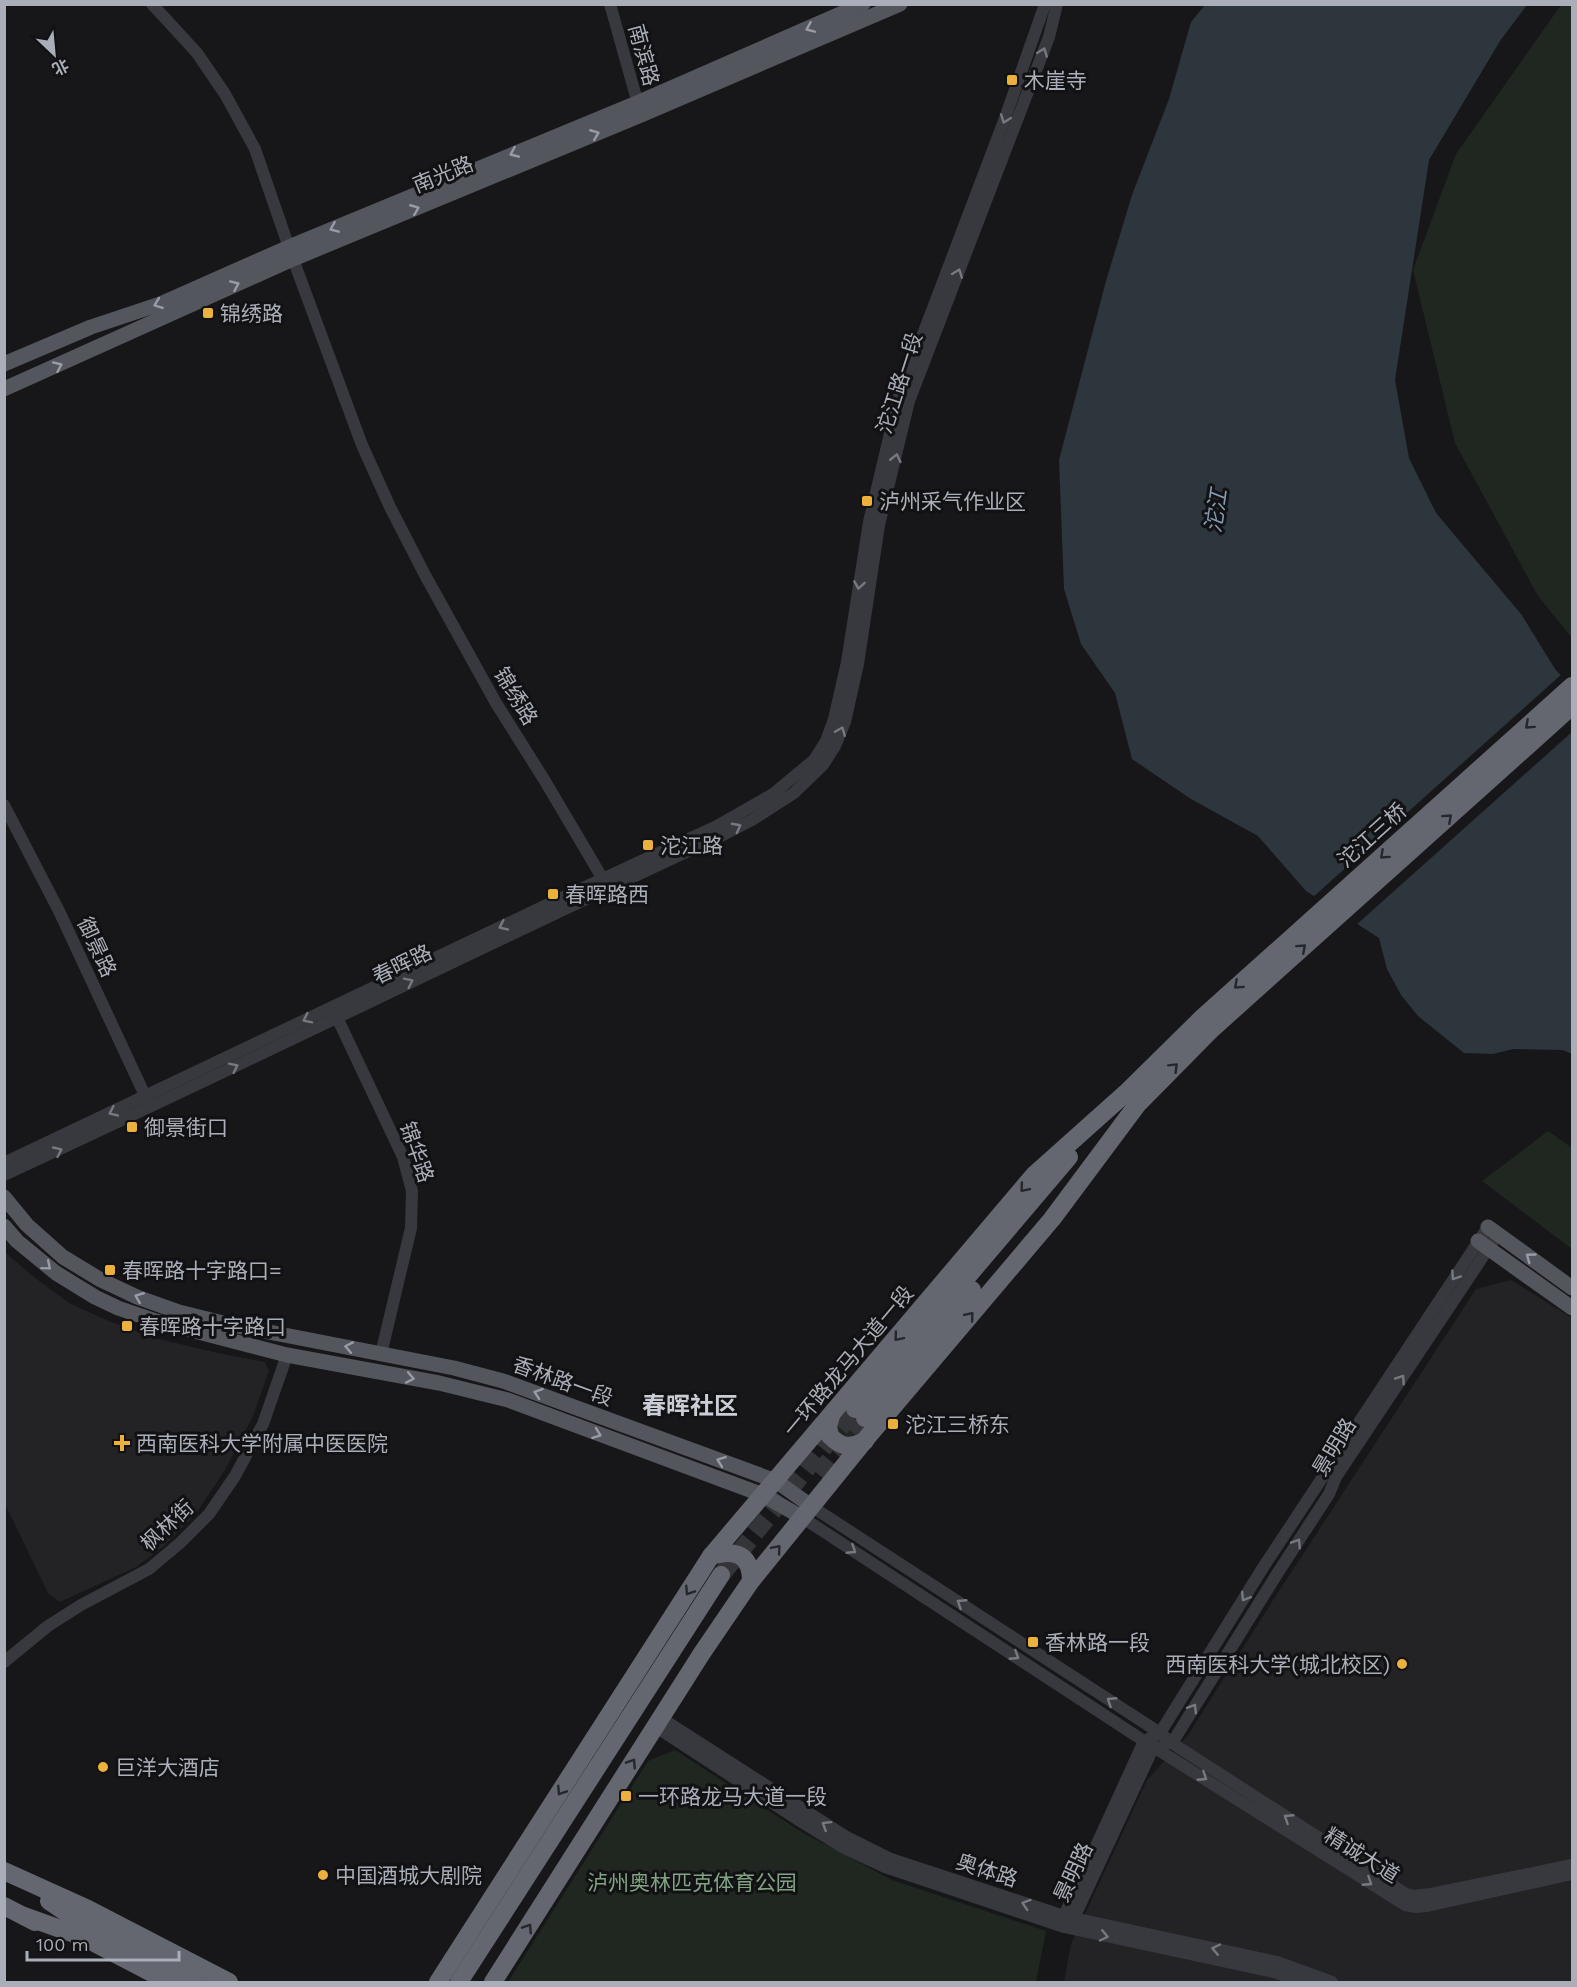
<svg xmlns="http://www.w3.org/2000/svg" width="1577" height="1987" viewBox="0 0 1577 1987" font-family="'Work Sans','Noto Sans SC',sans-serif">
  <style>
    .built { fill: #232326 }
    .green { fill: #1f2720 }
    .water { fill: #2d363d }
    .pier { fill: #171719 }
    .lines { fill: none; stroke-linecap: round; stroke-linejoin: round }
    .highway-tunnel { stroke: #343539; stroke-width: 18; stroke-dasharray: 18 9; stroke-linecap: butt }
    .minor { stroke: #38393e; stroke-width: 12 }
    .major { stroke: #54565d; stroke-width: 15 }
    .highway { stroke: #64676f; stroke-width: 18 }
    .oneway { stroke: #999ca6 }
    .oneway2 { stroke: #777981 }
    .oneway3 { stroke: #26272b }
    .poi-dot { fill: #ecb13c; stroke: #121214; stroke-width: 2 }
    .labels { text-anchor: middle; dominant-baseline: central; stroke-width: 6; stroke-linejoin: round; paint-order: stroke }
    .street-label { font-size: 21px; fill: #aaaeb8; stroke: #121214 }
    .poi-label { font-size: 21px; fill: #aaaeb8; stroke: #121214; text-anchor: start }
    .park-label { font-size: 21px; fill: #81a383; stroke: #121214 }
    .water-label { font-size: 22px; font-style: italic; fill: #829bb2; stroke: #121214 }
    .quarter-label { font-size: 24px; font-weight: bold; fill: #cacdd5; stroke: #121214 }
  </style>
  <rect width="100%" height="100%" fill="#171719"/>
  <g class="built">
    <path d="M5 1252 30 1274 69 1303 106 1320 159 1339 218 1353 265 1362 269 1371 253 1416 225 1470 195 1515 163 1547 136 1567 60 1602 48 1593 5 1504Z"/>
    <path d="M1511 1280 1572 1318V1982H1064L1071 1944 1147 1780 1188 1735 1277 1594 1476 1289Z"/>
  </g>
  <g class="green">
    <path d="M1561 5H1572V638L1538 596 1455 443 1413 270 1456 154Z"/>
    <path d="M1548 1131 1572 1148V1249L1482 1181Z"/>
    <path d="M849 1405 867 1424 853 1438H842L836 1428 838 1418Z"/>
    <path d="M675 1750 800 1831 892 1880 1046 1931 1036 1982H508L648 1761Z"/>
  </g>
  <path class="water" d="M1205 5H1527L1500 41 1429 160 1395 380 1409 458 1436 513 1521 614 1555 669 1572 688V1054L1563 1050 1513 1049 1493 1054 1464 1053 1418 1016 1401 995 1387 969 1379 938 1306 891 1258 836 1191 799 1132 759 1115 693 1081 644 1064 589 1059 460 1106 281 1132 195 1169 99 1191 22Z"/>
  <path class="pier" d="M1563 673 1572 683V732L1355 926 1312 898Z"/>
  <g class="lines">
    <g class="highway-tunnel">
      <path d="M818 1474 865 1418"/>
      <path d="M721 1575 855 1409"/>
    </g>
    <g class="minor">
      <path d="M152 4 197 53 225 94 255 149 293 259 362 445 390 507 425 575 496 703 545 781 607 886"/>
      <path d="M610 4 640 111"/>
      <path d="M4 805 59 911 149 1104"/>
      <path d="M333 1009 403 1157 412 1191 411 1228 381 1354"/>
      <path d="M4 1163 555 901 717 826 773 794 814 760 826 741 834 719 847 662 869 522 898 400 1004 121 1045 4"/>
      <path d="M4 1175C245 1064 482 946 723 835L752 820 794 793 823 765 835 746 845 722 858 664 879 525 909 401 1049 37 1057 4"/>
      <path d="M811 1506 1160 1733 1172 1743 1406 1894 1414 1896 1431 1894 1572 1865"/>
      <path d="M803 1518 1144 1741 1405 1905 1416 1907 1427 1906 1572 1874"/>
      <path d="M4 1662 48 1626 81 1605 149 1569 180 1543 209 1514 235 1476 263 1424 287 1355"/>
      <path d="M661 1718 845 1836 891 1859 1064 1916 1277 1962 1332 1982"/>
      <path d="M656 1727 800 1821 842 1847 885 1867 1064 1927 1274 1972 1304 1982"/>
      <path d="M1164 1744 1172 1743 1277 1574 1329 1494 1336 1477 1498 1234"/>
      <path d="M1069 1923 1074 1918 1154 1746"/>
      <path d="M1064 1927V1916L1144 1741 1160 1733 1264 1566 1488 1227"/>
    </g>
    <g class="major">
      <path d="M4 364 91 327 160 304 289 247 637 103 863 4"/>
      <path d="M4 389 293 259 641 115 900 4"/>
      <path d="M4 1197 27 1225 63 1257 101 1280 137 1297 179 1312 227 1324 454 1368 503 1381 776 1481 811 1506"/>
      <path d="M4 1226 17 1241 56 1273 95 1297 118 1308 156 1321 287 1355 439 1383 508 1400 763 1495 803 1518"/>
      <path d="M1488 1227 1572 1288"/>
      <path d="M1478 1241 1572 1308"/>
    </g>
    <g class="highway">
      <path d="M855 1409 1069 1157"/>
      <path d="M831 1416 828 1426 830 1436C842 1448 850 1448 865 1441"/>
      <path d="M865 1418 972 1290"/>
      <path d="M711 1556C735 1549 751 1554 751 1581"/>
      <path d="M4 1871 88 1909 229 1982"/>
      <path d="M49 1901 80 1922 198 1982"/>
      <path d="M4 1906 35 1922"/>
      <path d="M24 1916 83 1937 169 1982"/>
      <path d="M438 1982 711 1556 1034 1175 1128 1091 1202 1018 1572 686"/>
      <path d="M459 1982 721 1575"/>
      <path d="M493 1982 702 1653 751 1581 865 1440 1052 1219 1137 1105 1212 1029 1572 706"/>
    </g>
  </g>
  <defs><path id="oneway-chevron" d="M-2-3.5L2.5 0L-2 3.5" fill="none" stroke-width="1.6" stroke-linecap="round" stroke-linejoin="round" transform="scale(1.5)"/></defs>
  <g class="oneway">
    <use href="#oneway-chevron" transform="translate(810 28) rotate(157)"/>
    <use href="#oneway-chevron" transform="translate(595 134) rotate(-22)"/>
    <use href="#oneway-chevron" transform="translate(514 153) rotate(157)"/>
    <use href="#oneway-chevron" transform="translate(415 209) rotate(-22)"/>
    <use href="#oneway-chevron" transform="translate(334 228) rotate(157)"/>
    <use href="#oneway-chevron" transform="translate(235 285) rotate(-24)"/>
    <use href="#oneway-chevron" transform="translate(158 304) rotate(159)"/>
    <use href="#oneway-chevron" transform="translate(58 366) rotate(-24)"/>
    <use href="#oneway-chevron" transform="translate(1530 1257) rotate(-144)"/>
    <use href="#oneway-chevron" transform="translate(47 1266) rotate(40)"/>
    <use href="#oneway-chevron" transform="translate(139 1297) rotate(-158)"/>
    <use href="#oneway-chevron" transform="translate(349 1347) rotate(-169)"/>
    <use href="#oneway-chevron" transform="translate(410 1378) rotate(11)"/>
    <use href="#oneway-chevron" transform="translate(538 1393) rotate(-161)"/>
    <use href="#oneway-chevron" transform="translate(597 1434) rotate(20)"/>
    <use href="#oneway-chevron" transform="translate(721 1461) rotate(-160)"/>
  </g>
  <g class="oneway2">
    <use href="#oneway-chevron" transform="translate(1043 52) rotate(-69)"/>
    <use href="#oneway-chevron" transform="translate(1005 119) rotate(110)"/>
    <use href="#oneway-chevron" transform="translate(958 273) rotate(-69)"/>
    <use href="#oneway-chevron" transform="translate(896 458) rotate(-77)"/>
    <use href="#oneway-chevron" transform="translate(859 585) rotate(99)"/>
    <use href="#oneway-chevron" transform="translate(841 731) rotate(-68)"/>
    <use href="#oneway-chevron" transform="translate(737 827) rotate(-28)"/>
    <use href="#oneway-chevron" transform="translate(503 926) rotate(155)"/>
    <use href="#oneway-chevron" transform="translate(409 982) rotate(-26)"/>
    <use href="#oneway-chevron" transform="translate(307 1019) rotate(154)"/>
    <use href="#oneway-chevron" transform="translate(234 1067) rotate(-26)"/>
    <use href="#oneway-chevron" transform="translate(113 1112) rotate(155)"/>
    <use href="#oneway-chevron" transform="translate(58 1151) rotate(-25)"/>
    <use href="#oneway-chevron" transform="translate(1455 1276) rotate(124)"/>
    <use href="#oneway-chevron" transform="translate(1401 1379) rotate(-56)"/>
    <use href="#oneway-chevron" transform="translate(1297 1543) rotate(-57)"/>
    <use href="#oneway-chevron" transform="translate(852 1550) rotate(33)"/>
    <use href="#oneway-chevron" transform="translate(1245 1597) rotate(122)"/>
    <use href="#oneway-chevron" transform="translate(961 1603) rotate(-147)"/>
    <use href="#oneway-chevron" transform="translate(1015 1656) rotate(33)"/>
    <use href="#oneway-chevron" transform="translate(1111 1701) rotate(-147)"/>
    <use href="#oneway-chevron" transform="translate(1193 1708) rotate(-58)"/>
    <use href="#oneway-chevron" transform="translate(1203 1777) rotate(33)"/>
    <use href="#oneway-chevron" transform="translate(1288 1818) rotate(-147)"/>
    <use href="#oneway-chevron" transform="translate(826 1825) rotate(-148)"/>
    <use href="#oneway-chevron" transform="translate(1368 1882) rotate(33)"/>
    <use href="#oneway-chevron" transform="translate(1026 1904) rotate(-162)"/>
    <use href="#oneway-chevron" transform="translate(1104 1936) rotate(12)"/>
    <use href="#oneway-chevron" transform="translate(1216 1949) rotate(-168)"/>
  </g>
  <g class="oneway3">
    <use href="#oneway-chevron" transform="translate(1529 725) rotate(138)"/>
    <use href="#oneway-chevron" transform="translate(1448 818) rotate(-42)"/>
    <use href="#oneway-chevron" transform="translate(1384 855) rotate(138)"/>
    <use href="#oneway-chevron" transform="translate(1302 948) rotate(-42)"/>
    <use href="#oneway-chevron" transform="translate(1238 985) rotate(138)"/>
    <use href="#oneway-chevron" transform="translate(1174 1067) rotate(-45)"/>
    <use href="#oneway-chevron" transform="translate(1024 1188) rotate(130)"/>
    <use href="#oneway-chevron" transform="translate(970 1316) rotate(-50)"/>
    <use href="#oneway-chevron" transform="translate(898 1337) rotate(130)"/>
    <use href="#oneway-chevron" transform="translate(777 1549) rotate(-50)"/>
    <use href="#oneway-chevron" transform="translate(689 1591) rotate(123)"/>
    <use href="#oneway-chevron" transform="translate(632 1763) rotate(-57)"/>
    <use href="#oneway-chevron" transform="translate(561 1791) rotate(123)"/>
    <use href="#oneway-chevron" transform="translate(528 1928) rotate(-57)"/>
  </g>
  <g class="poi-dot">
    <rect x="1006" y="74" width="12" height="12" rx="3"/>
    <rect x="202" y="307" width="12" height="12" rx="3"/>
    <rect x="861" y="495" width="12" height="12" rx="3"/>
    <rect x="642" y="839" width="12" height="12" rx="3"/>
    <rect x="547" y="888" width="12" height="12" rx="3"/>
    <rect x="126" y="1121" width="12" height="12" rx="3"/>
    <rect x="104" y="1264" width="12" height="12" rx="3"/>
    <rect x="121" y="1320" width="12" height="12" rx="3"/>
    <rect x="887" y="1418" width="12" height="12" rx="3"/>
    <path d="M119 1434h6v6h6v6h-6v6h-6v-6h-6v-6h6z"/>
    <rect x="1027" y="1636" width="12" height="12" rx="3"/>
    <circle cx="1402" cy="1664" r="6"/>
    <circle cx="103" cy="1767" r="6"/>
    <rect x="620" y="1790" width="12" height="12" rx="3"/>
    <circle cx="323" cy="1875" r="6"/>
  </g>
  <g class="labels">
    <g class="street-label">
      <text transform="translate(644 55) rotate(75)">南滨路</text>
      <text transform="translate(443 174) rotate(-22)">南光路</text>
      <text transform="translate(899 383) rotate(-72)">沱江路一段</text>
      <text transform="translate(516 696) rotate(59)">锦绣路</text>
      <text transform="translate(1372 835) rotate(-42)">沱江三桥</text>
      <text transform="translate(97 947) rotate(65)">御景路</text>
      <text transform="translate(402 964) rotate(-26)">春晖路</text>
      <text transform="translate(417 1152) rotate(71)">锦华路</text>
      <text transform="translate(848 1361) rotate(-50)">一环路龙马大道一段</text>
      <text transform="translate(563 1381) rotate(20)">香林路一段</text>
      <text transform="translate(1334 1447) rotate(-59)">景明路</text>
      <text transform="translate(167 1525) rotate(-43)">枫林街</text>
      <text transform="translate(1362 1855) rotate(32)">精诚大道</text>
      <text transform="translate(987 1870) rotate(18)">奥体路</text>
      <text transform="translate(1073 1872) rotate(-65)">景明路</text>
    </g>
    <g class="poi-label">
      <text x="1024" y="80">木崖寺</text>
      <text x="220" y="313">锦绣路</text>
      <text x="879" y="501">泸州采气作业区</text>
      <text x="660" y="845">沱江路</text>
      <text x="565" y="894">春晖路西</text>
      <text x="144" y="1127">御景街口</text>
      <text x="122" y="1270">春晖路十字路口=</text>
      <text x="139" y="1326">春晖路十字路口</text>
      <text x="905" y="1424">沱江三桥东</text>
      <text x="136" y="1443">西南医科大学附属中医医院</text>
      <text x="1045" y="1642">香林路一段</text>
      <text x="1390" y="1664" text-anchor="end">西南医科大学(城北校区)</text>
      <text x="115" y="1767">巨洋大酒店</text>
      <text x="638" y="1796">一环路龙马大道一段</text>
      <text x="335" y="1875">中国酒城大剧院</text>
    </g>
    <g class="park-label">
      <text x="692" y="1882">泸州奥林匹克体育公园</text>
    </g>
    <g class="water-label">
      <text transform="translate(1216 511) rotate(-82)">沱江</text>
    </g>
    <g class="quarter-label">
      <text x="690" y="1406">春晖社区</text>
    </g>
  </g>
  <rect width="1577" height="1987" fill="none" stroke="#aaaeb8" stroke-width="12"/>
  <g transform="translate(54 54) rotate(154)" stroke="#121214" stroke-width="4.5" paint-order="stroke">
  <path d="M0-4.5L10 22L0 15L-10 22Z" fill="#aaaeb8"/>
  <text y="-9" font-size="16" font-weight="bold" text-anchor="middle" fill="#aaaeb8">北</text>
  </g>
  <path d="M27 1951v9h152v-9" fill="none" stroke="#aaaeb8" stroke-width="3"/>
  <text x="36" y="1951" font-size="18" fill="#aaaeb8" stroke="#121214" stroke-width="4.5" paint-order="stroke">100 m</text>
</svg>
